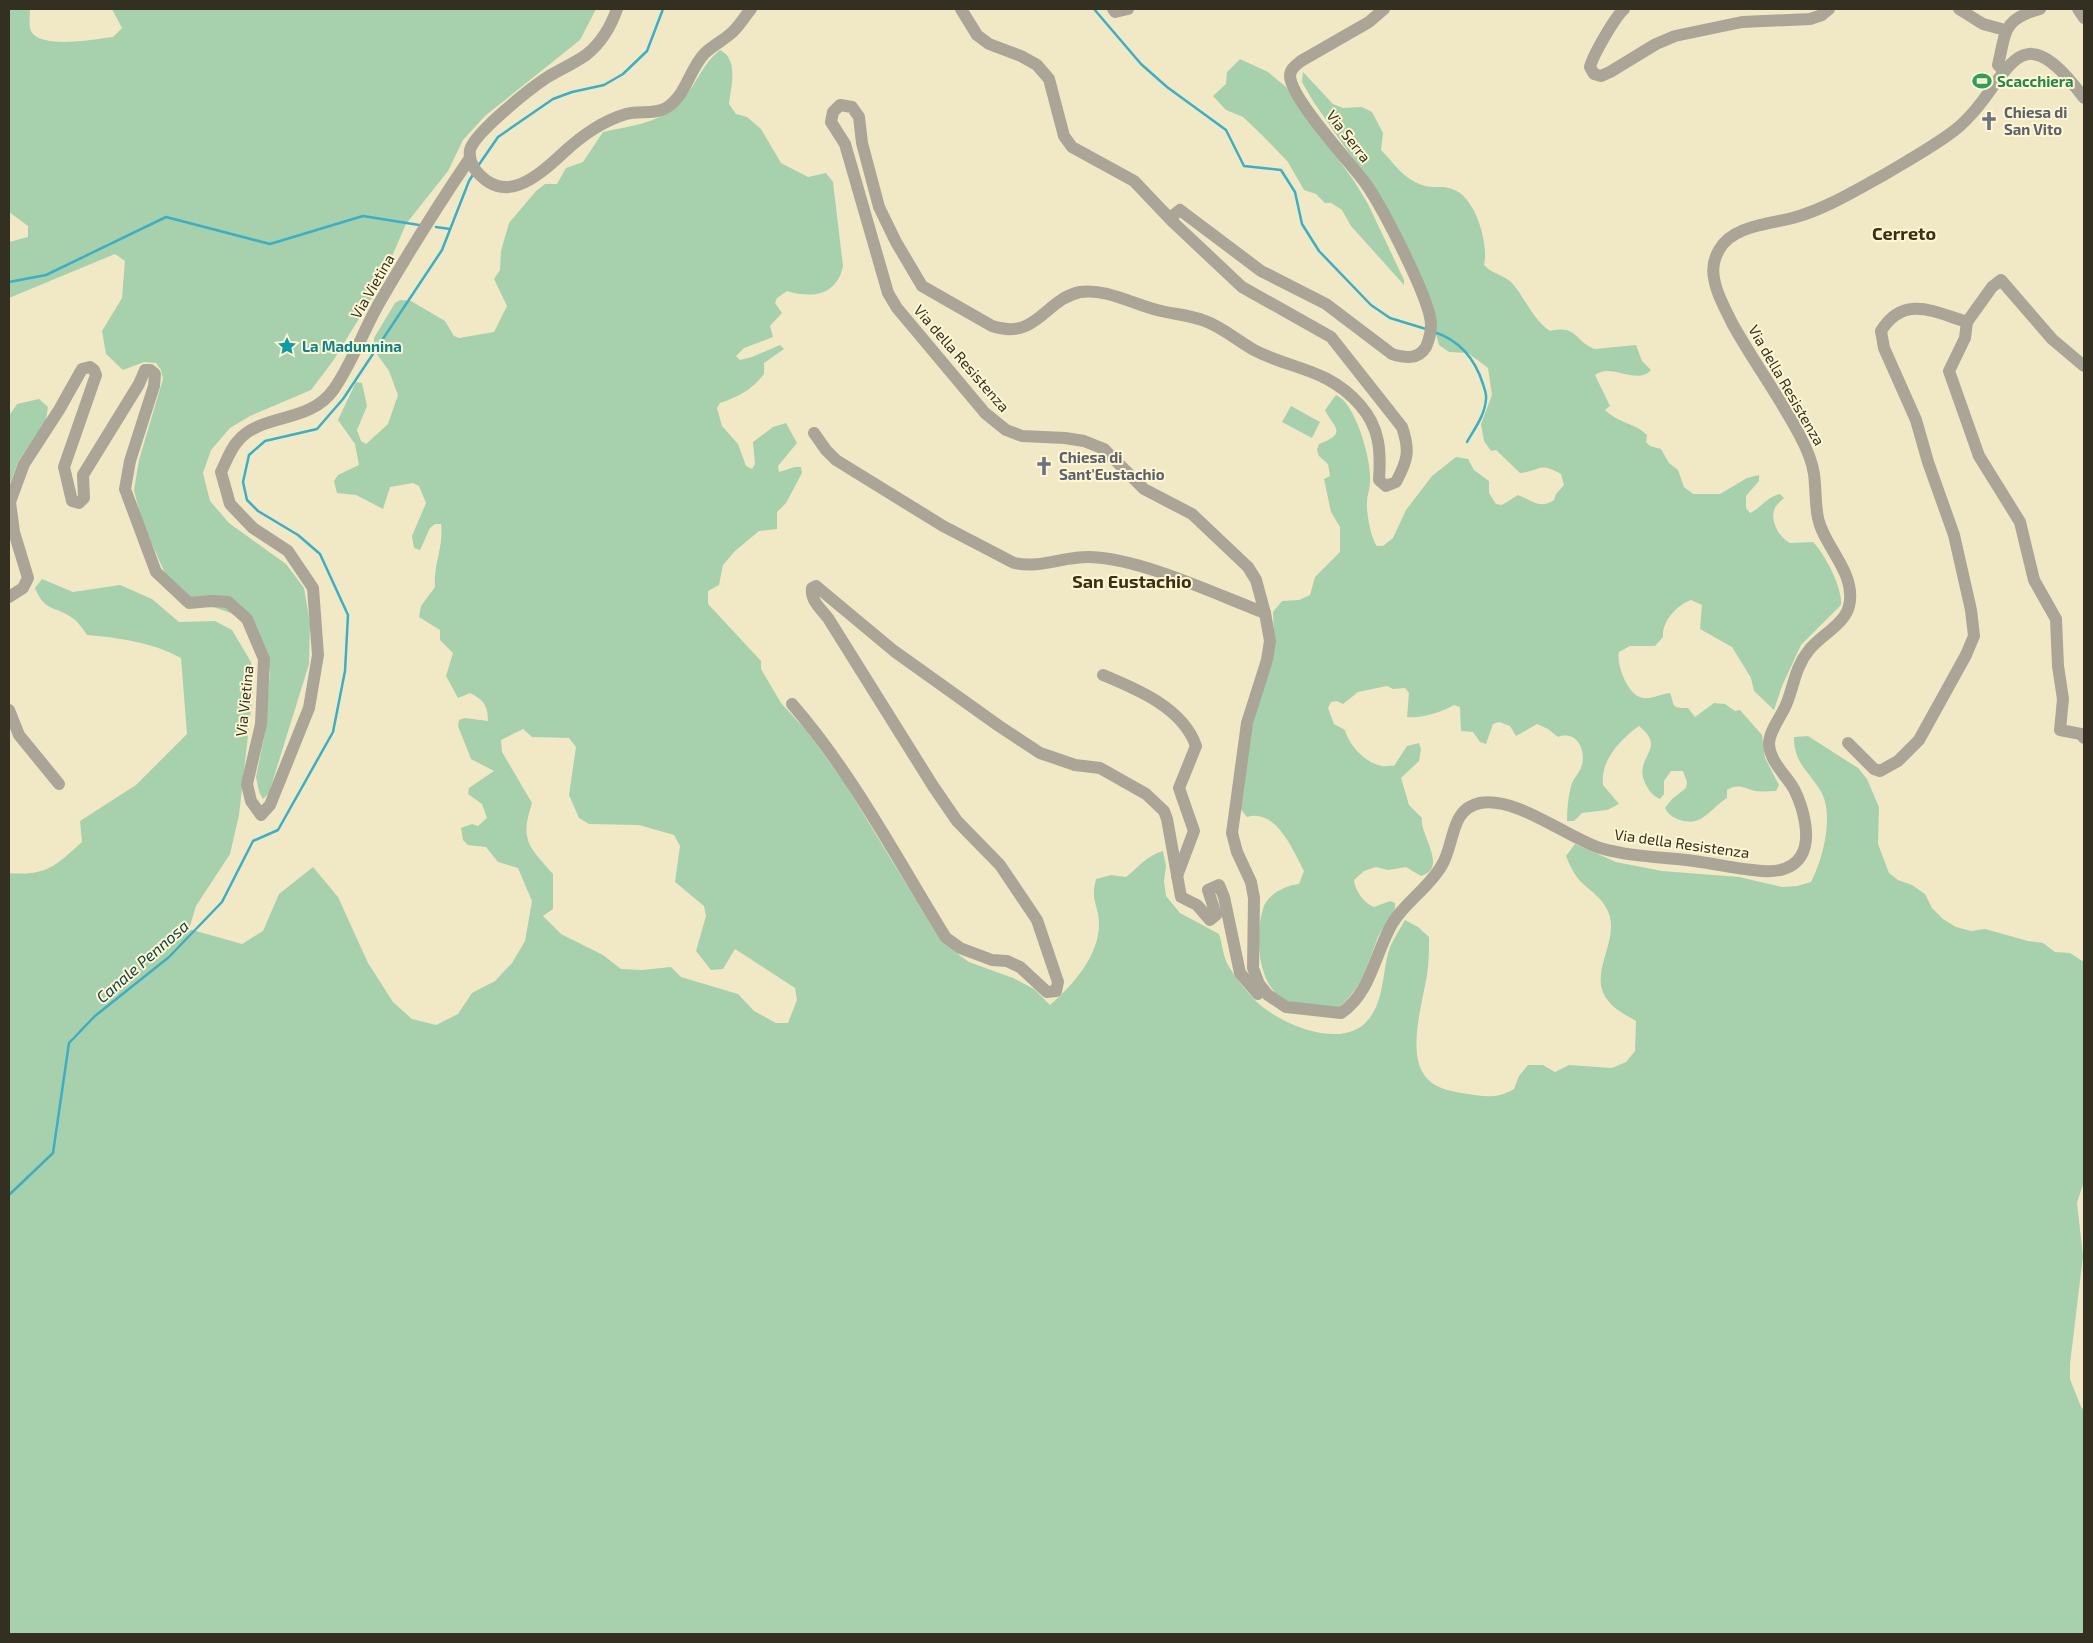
<svg xmlns="http://www.w3.org/2000/svg" width="2093" height="1643" viewBox="0 0 2093 1643" font-family="'Exo 2',sans-serif">
  <style>
    .green { fill: #a7d0ad; fill-rule: evenodd }
    .lines { fill: none; stroke-linecap: round; stroke-linejoin: round }
    .stream { stroke: #3caec5; stroke-width: 2.5 }
    .minor { stroke: #aba597; stroke-width: 12 }
    .labels { text-anchor: middle; dominant-baseline: central; stroke-width: 4; stroke-linejoin: round; paint-order: stroke }
    .leisure-label { font-size: 15px; font-weight: bold; fill: #27864d; stroke: #fff7d3; text-anchor: start }
    .worship-label { font-size: 15px; font-weight: bold; fill: #5b616d; stroke: #fff7d3; text-anchor: start }
    .street-label { font-size: 15px; fill: #333022; stroke: #fff7d3 }
    .culture-label { font-size: 15px; font-weight: bold; fill: #0d838f; stroke: #fff7d3; text-anchor: start }
    .water-label { font-size: 16px; font-style: italic; fill: #11434d; stroke: #fff7d3 }
    .quarter-label { font-size: 18px; font-weight: bold; fill: #383114; stroke: #fff7d3 }
  </style>
  <rect width="100%" height="100%" fill="#f1e9c6"/>
  <g class="green">
    <path d="M9 9H30C30 15 29 22 30 28 35 51 96 39 113 37L122 28 112 9H596L580 40 485 116 463 140 448 171 406 224 379 286 333 361 311 390 250 416 230 428 211 450 203 473 210 501 229 523 286 564 304 588 310 623 309 664 269 793 263 799 259 792 256 777 264 738 270 672 264 645 242 617 188 598 169 582 142 522 134 490 139 460 163 379 161 370 156 363 144 362 123 370 106 354 102 331 122 298 125 261 115 254 9 298V242L28 237V226L9 212Z"/>
    <path d="M720 50C739 59 731 87 729 104L736 114 747 117 761 129 781 163 808 177 826 173 833 182 843 266C837 295 813 299 787 291L777 298 775 303 782 313 770 326 773 337 744 348 736 356 740 360 752 357 780 345 784 349 764 363V374C753 389 738 397 720 403L717 408 722 426 738 444 746 466 752 469 755 464 753 442 773 427 786 423 797 443 778 466 779 472 795 467H801L802 473 786 503 777 512V529L759 531 735 551 723 565 719 585 708 591V604L761 661V669L781 703 806 730 844 782 942 943 969 962 1013 978 1034 989 1050 1005C1073 985 1099 956 1099 924 1099 905 1090 902 1096 879L1111 875 1126 877C1140 866 1146 856 1163 851L1166 866 1164 881 1166 896 1180 913 1219 934C1222 943 1223 955 1227 963 1233 975 1244 988 1252 997 1275 1023 1342 1052 1368 1020 1385 1000 1382 970 1390 947 1394 938 1400 929 1405 920L1418 927 1429 937C1429 947 1429 957 1428 967 1425 996 1407 1046 1423 1073 1431 1087 1448 1091 1462 1093 1483 1096 1495 1100 1514 1089L1519 1076 1528 1065H1543L1555 1072 1569 1065 1612 1068 1626 1062 1635 1051 1636 1021C1628 1016 1617 1011 1611 1004 1585 978 1617 947 1610 917 1606 901 1592 892 1581 882 1574 874 1570 866 1566 856L1575 844 1616 862 1662 871 1739 877 1782 887 1797 886 1811 882C1823 859 1835 813 1820 790 1807 769 1794 763 1794 737L1808 736 1858 768 1867 779 1879 807 1878 844 1889 873 1898 880 1912 885 1925 894 1932 908 1943 919 1956 927 1971 931 1985 929 2028 941 2043 943 2055 952 2070 953 2084 962V1181L2077 1203 2083 1256 2070 1364V1379L2081 1407 2084 1410V1634H9V873C47 876 55 866 82 842L80 821 136 785 187 734 181 658C152 642 119 638 87 635 83 629 77 620 71 617 53 605 45 612 35 588L42 579 73 592 120 585 152 599 179 622 215 621 232 630 251 662 254 683 239 815 230 854 196 906 189 929 242 944 263 931 279 894 313 867 338 897 368 963 393 1002 412 1019 436 1025 458 1014 472 993 495 981 512 963 525 941 532 901 518 868 498 862 486 847 468 845 463 840 461 828 472 824 478 826 487 818 482 804 468 794 469 788 494 771 471 759 458 726 459 720 465 718 488 721C488 706 484 700 470 693L458 698 446 676 453 653 440 640V630L419 617 421 606 435 587C433 565 444 546 441 524H435L430 528 420 550 414 548 412 536 426 503 419 486 413 483 390 487 383 509 356 495 337 493 334 481 338 475 359 465 355 444 338 420 356 382 362 383 367 406 357 430 361 441 366 444 388 424 398 395 389 371 374 350V338L395 303 400 300 411 301 445 321 454 336 459 338 494 332 507 306 494 279 500 270 501 251 509 223 536 191 545 184H557L566 168 583 162 603 132C639 124 667 123 690 90 700 75 706 61 720 50ZM523 729 532 737 569 738 576 747 569 795 579 818 589 824 639 825 674 835 680 846 675 882 704 906 706 916 696 951 711 970 723 969 735 949 795 988 797 1000 788 1023H776L754 1011 738 994 681 977 671 967 642 970 621 969 603 955 561 934 543 916 553 909V874C528 846 520 840 532 803L502 752 501 740Z"/>
    <path d="M1240 59 1268 72 1286 87 1354 181 1368 204 1404 280V285L1351 226 1342 210 1331 203H1325L1316 194 1304 190 1288 162 1262 135 1243 117 1226 110 1213 96 1226 84 1227 72Z"/>
    <path d="M1303 72 1333 104 1343 108 1362 107 1372 112 1383 133 1381 150C1392 161 1402 176 1415 182 1433 191 1438 184 1452 189 1476 196 1489 245 1484 265 1492 274 1504 275 1511 282 1525 297 1532 319 1550 331 1577 324 1575 342 1595 349L1636 345 1642 361 1651 370C1637 386 1611 362 1595 375L1610 406 1605 410C1618 423 1635 423 1647 435L1646 442 1650 446 1661 449 1669 463 1678 470 1684 487 1693 494H1720L1747 478 1759 475V481L1746 496V508L1750 513C1761 508 1768 496 1780 494L1784 498C1781 501 1777 504 1775 508 1769 519 1779 538 1790 543L1813 542C1825 554 1843 589 1841 605L1801 645 1782 686 1774 710 1754 691 1751 678 1732 647 1700 629 1702 605 1691 600C1677 605 1662 621 1663 637L1655 646H1630L1619 652C1616 665 1628 696 1643 698 1653 699 1660 694 1670 693 1675 706 1670 708 1688 708L1695 717 1714 703 1725 704 1735 711 1740 710 1762 735 1765 758 1779 785 1776 791C1769 791 1762 792 1755 791 1744 788 1738 783 1727 790V798C1708 810 1703 827 1680 820 1672 817 1669 815 1665 808L1672 799 1686 788 1687 782 1683 771H1671L1664 781V794L1660 799C1653 796 1650 792 1646 785 1631 757 1669 750 1639 726 1621 739 1600 760 1603 785L1619 804 1607 810 1582 813 1574 821H1567C1567 809 1568 798 1571 786 1573 778 1580 773 1582 765 1586 749 1576 730 1558 737L1548 729 1537 724 1516 736 1510 726 1499 722 1493 724 1486 744 1480 742 1473 732 1461 731 1460 707 1454 705C1443 712 1420 719 1407 717L1409 693 1405 688 1393 689 1387 686 1358 692 1343 704 1337 701 1331 702 1328 708 1334 724 1345 730C1349 745 1365 763 1382 766 1385 767 1390 765 1394 766L1407 746 1419 743 1421 749 1419 761 1401 778 1409 805 1422 818C1419 834 1449 868 1421 876L1406 867 1388 870 1376 867 1364 871 1354 880C1355 891 1364 903 1374 907L1390 901 1395 903C1397 917 1383 926 1378 937 1367 965 1363 987 1339 1007 1321 1006 1298 1008 1282 998 1257 982 1255 935 1263 909 1266 895 1286 885 1299 884L1304 871C1293 850 1276 808 1247 817L1240 808 1246 752 1274 637 1273 612 1282 601 1299 600 1310 595 1315 577 1340 552V527L1331 512 1324 479 1330 476 1328 464 1319 456 1317 450 1319 444C1349 433 1333 427 1325 410L1336 395C1356 403 1372 462 1370 482 1370 489 1367 495 1367 502 1366 511 1371 539 1377 546H1383L1393 538 1406 510 1432 476 1456 457 1468 459 1474 470 1489 481V493L1496 504 1502 505 1518 495C1532 500 1539 510 1554 500L1556 494 1564 485 1561 474C1538 461 1541 471 1520 473L1496 450 1491 451 1484 441 1481 424 1492 395 1488 368 1468 353 1449 352 1439 345 1434 327 1358 166 1313 101 1302 82Z"/>
    <path d="M39 399 48 407 46 420 19 460 9 486V416L17 404Z"/>
    <path d="M1291 406 1320 422 1312 438 1282 422Z"/>
  </g>
  <g class="lines">
    <g class="stream">
      <path d="M1094 9 1141 64 1167 87 1226 130 1244 166 1281 170 1295 192 1302 224 1319 251 1371 305 1390 318 1426 329"/>
      <path d="M478 166 498 137 553 99 572 92 604 85 623 74 647 51 663 9"/>
      <path d="M436 227 450 229"/>
      <path d="M9 282 46 275 166 217 270 244 363 216 419 225"/>
      <path d="M1434 332C1459 340 1475 359 1483 384 1484 388 1487 394 1486 399 1485 415 1475 428 1467 442"/>
      <path d="M9 1195 53 1153 69 1043 95 1016 169 957 222 902 253 841 278 830 333 732 345 671 348 615 320 554 298 535 258 511 247 500 243 482 249 455 265 441 317 429 343 399 442 250 469 181 474 173"/>
    </g>
    <g class="minor">
      <path d="M617 9C611 26 600 44 586 55 573 64 559 70 546 78 531 88 474 133 470 150 469 156 471 163 474 168 503 207 536 178 562 154 579 138 602 121 626 114 639 110 653 115 666 108 687 95 689 69 705 53 712 46 722 41 729 35 738 29 744 17 751 9"/>
      <path d="M961 9 977 35 989 44 1021 56 1037 65 1049 79 1064 136 1072 147 1134 181 1174 223 1242 287 1331 337 1402 427C1410 450 1408 460 1396 482L1386 486 1379 480C1381 451 1380 428 1360 405 1328 368 1292 370 1254 350 1238 341 1222 327 1205 321 1190 315 1172 314 1157 310 1133 304 1105 288 1080 292 1045 299 1037 341 992 326L922 286 896 242 879 207 862 143 859 117 852 107 840 105 833 112 831 122 845 144 888 293 897 308 985 413 1006 430 1022 436 1065 438 1084 441 1104 449 1144 489 1192 514 1248 567 1256 580 1265 613 1270 641 1267 660 1247 723 1232 833 1237 852 1251 882 1254 898 1253 968 1259 984 1268 995 1286 1007 1341 1013C1371 993 1375 953 1392 924 1405 902 1429 888 1442 865 1455 843 1450 809 1480 803 1516 796 1566 837 1600 848 1631 857 1663 857 1694 861 1717 864 1740 870 1763 871 1777 872 1793 869 1801 856 1812 838 1803 807 1794 789 1786 775 1770 762 1769 744 1769 731 1781 717 1786 705 1794 686 1795 667 1809 650 1820 636 1845 624 1849 606 1857 573 1824 547 1818 518 1815 504 1816 489 1814 474 1812 460 1806 447 1799 434 1779 396 1753 361 1732 323 1726 310 1718 297 1715 283 1712 272 1713 260 1719 250 1732 225 1772 224 1796 217 1827 208 1854 191 1882 176 1907 161 1933 147 1955 130 2010 86 2013 2 2084 98"/>
      <path d="M1113 9 1115 12 1128 9"/>
      <path d="M1624 9C1615 17 1593 55 1590 67L1594 74 1601 76 1610 72 1656 44 1675 36 1742 22 1810 19 1822 15 1829 9"/>
      <path d="M1959 9 1983 24 2005 30"/>
      <path d="M2078 9 2084 18"/>
      <path d="M2004 71 1998 65C2006 31 2003 19 2040 9"/>
      <path d="M1170 218 1180 210 1261 271 1326 304 1392 354C1405 358 1418 360 1426 347 1429 340 1431 333 1431 325 1431 300 1382 207 1366 184 1350 162 1291 99 1290 76 1290 69 1296 65 1301 61L1369 22 1384 9"/>
      <path d="M1967 322 1965 338 1949 371 1979 456 2020 522 2034 580 2056 619 2058 666 2063 699 2060 730 2081 734 2084 738"/>
      <path d="M814 433 826 450 836 460 943 526 1014 563C1040 569 1064 556 1090 557 1143 559 1215 594 1265 613"/>
      <path d="M9 597 23 588 28 578 14 532 10 502 24 464 59 410 82 369 90 367 94 370 96 375 64 467 72 501 79 503 84 498 83 475 139 384 145 370H150L155 374 154 386 130 461 125 489 156 572 189 603 211 601 228 602 247 619 264 659 261 724 247 784 251 801 261 815 270 805 309 708 318 655 313 588 288 551 253 528 230 504 221 472C226 462 230 450 237 442 261 412 309 425 334 389 352 363 363 332 378 305 407 255 438 205 470 158"/>
      <path d="M1103 675C1137 689 1183 708 1196 746L1179 788 1194 831 1177 876"/>
      <path d="M792 704C853 774 897 859 946 938L960 948 992 960 1007 961 1020 967 1047 992 1056 991 1058 982 1037 920 1000 865 957 821 933 786 828 618C821 609 810 600 812 588L816 586 894 651 999 726 1040 753 1075 765 1100 768 1146 794 1164 811 1167 819 1181 897 1197 905 1210 920 1216 915 1208 890 1219 885 1224 897 1240 973 1258 994"/>
      <path d="M9 710 19 735 59 784"/>
      <path d="M1848 743 1874 769 1880 771 1898 761 1919 740 1966 655 1974 636 1971 610 1954 535 1928 462 1916 420 1884 348 1881 331C1904 294 1934 312 1967 322L1992 287 2001 280 2052 339 2084 366"/>
    </g>
  </g>
  <defs>
    <g id="stadium-bare" transform="scale(1.5)"><path d="M0-5a6.5 5 0 1 0 0 10a6.5 5 0 1 0 0-10ZM-3.5-1.8h7v3.6h-7Z" fill="#2e9e5b" stroke="#fff7d3" stroke-width="2.5" paint-order="stroke"/></g>
    <g id="church-bare" transform="scale(1.5)"><path d="M-1.2-6h2.4v3.5h3.3v2.4h-3.3V6h-2.4V-.1h-3.3v-2.4h3.3Z" fill="#6b7280" stroke="#fff7d3" stroke-width="2.5" paint-order="stroke"/></g>
    <g id="sight-bare" transform="scale(1.5)"><path d="M0-6L1.8-2.2L6-1.7L2.9 1.2L3.7 5.4L0 3.3L-3.7 5.4L-2.9 1.2L-6-1.7L-1.8-2.2Z" fill="#0f9aa8" stroke="#fff7d3" stroke-width="2.5" paint-order="stroke"/></g>
  </defs>
  <g fill-rule="evenodd">
    <use href="#stadium-bare" x="1982" y="81"/>
    <use href="#church-bare" x="1989" y="121"/>
    <use href="#sight-bare" x="287" y="346"/>
    <use href="#church-bare" x="1044" y="466"/>
  </g>
  <g class="labels">
    <g class="leisure-label">
      <text x="1997" y="81">Scacchiera</text>
    </g>
    <g class="worship-label">
      <text x="2004" y="112">Chiesa di<tspan x="2004" dy="17">San Vito</tspan></text>
      <text x="1059" y="457">Chiesa di<tspan x="1059" dy="17">Sant'Eustachio</tspan></text>
    </g>
    <g class="street-label">
      <text transform="translate(1349 136) rotate(52)">Via Serra</text>
      <text transform="translate(372 286) rotate(-60)">Via Vietina</text>
      <text transform="translate(962 358) rotate(49)">Via della Resistenza</text>
      <text transform="translate(1787 385) rotate(60)">Via della Resistenza</text>
      <text transform="translate(244 701) rotate(-84)">Via Vietina</text>
      <text transform="translate(1682 843) rotate(8)">Via della Resistenza</text>
    </g>
    <g class="culture-label">
      <text x="302" y="346">La Madunnina</text>
    </g>
    <g class="water-label">
      <text transform="translate(142 961) rotate(-41)">Canale Pennosa</text>
    </g>
    <g class="quarter-label">
      <text x="1904" y="233">Cerreto</text>
      <text x="1132" y="581">San Eustachio</text>
    </g>
  </g>
  <rect width="2093" height="1643" fill="none" stroke="#333022" stroke-width="20"/>
</svg>
